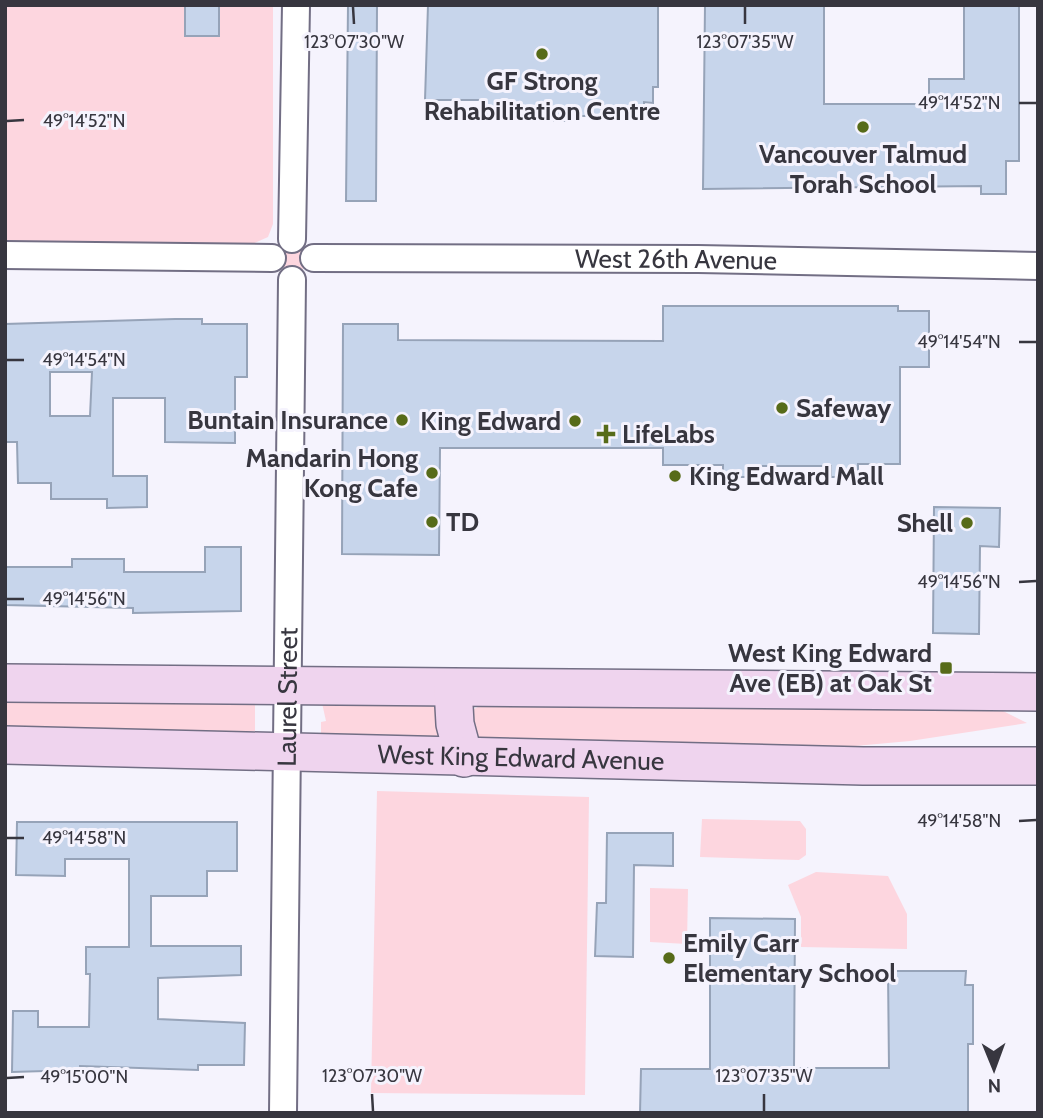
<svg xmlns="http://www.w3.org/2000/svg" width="1043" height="1118" viewBox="0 0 1043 1118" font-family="Cabin,sans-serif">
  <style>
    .green { fill: #fdd6df }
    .building { fill: #c7d5eb; stroke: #96a3b8; stroke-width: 2; fill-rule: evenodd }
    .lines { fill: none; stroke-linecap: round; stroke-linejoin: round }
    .street-casing { stroke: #726e84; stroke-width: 30 }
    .secondary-casing { stroke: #726e84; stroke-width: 40 }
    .street { stroke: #fff; stroke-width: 26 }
    .secondary { stroke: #efd4ee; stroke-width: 37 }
    .ticks { fill: none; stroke: #37363f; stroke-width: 2.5 }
    .poi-dot { fill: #576b19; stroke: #f5f3fd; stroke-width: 2.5 }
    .labels { text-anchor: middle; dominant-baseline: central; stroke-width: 6; stroke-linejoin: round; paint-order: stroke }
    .poi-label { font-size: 26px; font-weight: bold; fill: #37363f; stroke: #f5f3fd; text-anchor: start }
    .street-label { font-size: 26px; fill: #37363f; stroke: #f5f3fd }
    .ticks-label { font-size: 18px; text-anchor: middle; fill: #37363f; stroke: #f5f3fd; stroke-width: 6; stroke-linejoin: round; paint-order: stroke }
  </style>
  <rect width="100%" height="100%" fill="#f5f3fd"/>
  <g class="green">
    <path d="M5 5H273V224L268 237 250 245 5 243Z"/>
    <circle cx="293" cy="259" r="14"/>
    <path d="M5 699 255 702V731L219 738 5 732Z"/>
    <path d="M322 703 436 705 448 740 353 741 321 733V722L326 721Z"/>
    <path d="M482 705 970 709 1003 711 1027 723 910 741 822 749 479 740 471 733 472 710Z"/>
    <path d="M377 791 589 797 585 1095 371 1093Z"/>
    <path d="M702 819 800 821 806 829V855L799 860 700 857Z"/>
    <path d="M816 872 888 876 907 914V949L801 947V917L788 885Z"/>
    <path d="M650 888 688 889 687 944 650 942Z"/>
  </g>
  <g class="building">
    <rect x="185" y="5" width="34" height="31"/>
    <path d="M348 5H377L376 201H346Z"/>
    <path d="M428 5H658V87H653V103L644 102V116H577L578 121H554V115H502V120H482V100H425Z"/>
    <path d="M705 5H824V104H929V79H964V5H1019V161H1006V194H981V186L703 189Z"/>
    <path d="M663 306H898V311H929V367H900V464H858V477H831V466H748V477H723V465H663V448H440L439 555 342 554 343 324H398V340L663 341Z"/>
    <path d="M175 319H202V324H247V377H235V443L165 442V398H113V476H147V507L107 508V499H51V483H18L17 442H5V324ZM50 372H92L90 416H50Z"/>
    <path d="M934 507 1000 508 999 547 980 546 979 634 933 633Z"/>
    <path d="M205 547H241V611L133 613V608L5 605V567H72V559H124V572H205Z"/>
    <path d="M17 822H237V871H207V896H151V946H241V975L158 978V1019L245 1023 244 1065H198V1070L80 1066V1070L12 1072 13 1011H38V1027H89L90 974H86V947H129V859H65V876L16 875Z"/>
    <path d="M607 833H673V866L634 865 633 957 595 956 597 903H606Z"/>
    <path d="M710 918 795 919 794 1068H889L888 971H966L965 985H973V1044H968V1113H640L641 1069H710Z"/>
  </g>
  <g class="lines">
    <g class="street-casing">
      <g id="street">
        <path d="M292 239 296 5"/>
        <path d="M5 255 272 258"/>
        <path id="s1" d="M314 258 698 259 1038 266"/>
        <path id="s2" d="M283 1113 292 280"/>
      </g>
    </g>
    <g class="secondary-casing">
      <g id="secondary">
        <path d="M5 683 1038 692"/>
        <path d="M453 688 455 724 464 758"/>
        <path id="s3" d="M5 745 863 766H1038"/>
      </g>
    </g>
    <use href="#street" class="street"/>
    <use href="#secondary" class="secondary"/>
  </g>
  <path class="ticks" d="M353 7 354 24M745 7V24M1019 103H1036M7 121 24 120M1019 342H1036M7 360H24M1019 582 1036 581M7 599H24M1019 821 1036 820M7 838H24M7 1078 24 1077M372 1094 373 1111M764 1094V1111"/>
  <g class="poi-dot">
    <circle cx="542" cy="54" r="7"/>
    <circle cx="863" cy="127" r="7"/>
    <circle cx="782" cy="408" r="7"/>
    <circle cx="402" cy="420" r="7"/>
    <circle cx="575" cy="421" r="7"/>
    <path d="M602.5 423.5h7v7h7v7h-7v7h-7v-7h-7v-7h7z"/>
    <circle cx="432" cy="473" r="7"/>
    <circle cx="675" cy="476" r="7"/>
    <circle cx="432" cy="522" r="7"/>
    <circle cx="967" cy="523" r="7"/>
    <rect x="939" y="661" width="14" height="14" rx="3.5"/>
    <circle cx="669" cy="958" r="7"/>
  </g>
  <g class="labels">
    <g class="poi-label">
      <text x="542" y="81" text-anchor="middle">GF Strong<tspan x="542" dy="30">Rehabilitation Centre</tspan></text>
      <text x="863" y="154" text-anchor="middle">Vancouver Talmud<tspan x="863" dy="30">Torah School</tspan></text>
      <text x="796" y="408">Safeway</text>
      <text x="388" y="420" text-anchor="end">Buntain Insurance</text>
      <text x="561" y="421" text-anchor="end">King Edward</text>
      <text x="622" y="434">LifeLabs</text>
      <text x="418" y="458" text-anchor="end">Mandarin Hong<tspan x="418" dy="30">Kong Cafe</tspan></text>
      <text x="689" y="476">King Edward Mall</text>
      <text x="446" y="522">TD</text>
      <text x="953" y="523" text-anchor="end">Shell</text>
      <text x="932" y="653" text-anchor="end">West King Edward<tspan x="932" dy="30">Ave (EB) at Oak St</tspan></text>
      <text x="683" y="943">Emily Carr<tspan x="683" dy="30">Elementary School</tspan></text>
    </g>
    <g class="street-label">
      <text stroke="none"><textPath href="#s1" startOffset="362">West 26th Avenue</textPath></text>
      <text stroke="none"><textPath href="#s2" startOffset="416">Laurel Street</textPath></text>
      <text stroke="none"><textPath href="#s3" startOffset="516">West King Edward Avenue</textPath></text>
    </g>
  </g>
  <g class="ticks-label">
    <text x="354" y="48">123°07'30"W</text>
    <text x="745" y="48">123°07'35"W</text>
    <text x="959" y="109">49°14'52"N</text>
    <text x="84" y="127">49°14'52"N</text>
    <text x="959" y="348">49°14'54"N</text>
    <text x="84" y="366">49°14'54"N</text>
    <text x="959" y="588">49°14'56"N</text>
    <text x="84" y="605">49°14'56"N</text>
    <text x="959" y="827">49°14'58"N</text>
    <text x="84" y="844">49°14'58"N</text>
    <text x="372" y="1082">123°07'30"W</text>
    <text x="764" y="1082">123°07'35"W</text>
    <text x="84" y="1083">49°15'00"N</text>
  </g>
  <rect width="1043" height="1118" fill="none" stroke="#37363f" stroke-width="14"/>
  <g transform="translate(994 1069) rotate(179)" stroke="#f5f3fd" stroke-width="5" paint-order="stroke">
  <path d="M0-5L12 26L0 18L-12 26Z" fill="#37363f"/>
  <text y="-10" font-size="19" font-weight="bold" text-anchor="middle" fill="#37363f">N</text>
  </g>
</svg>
